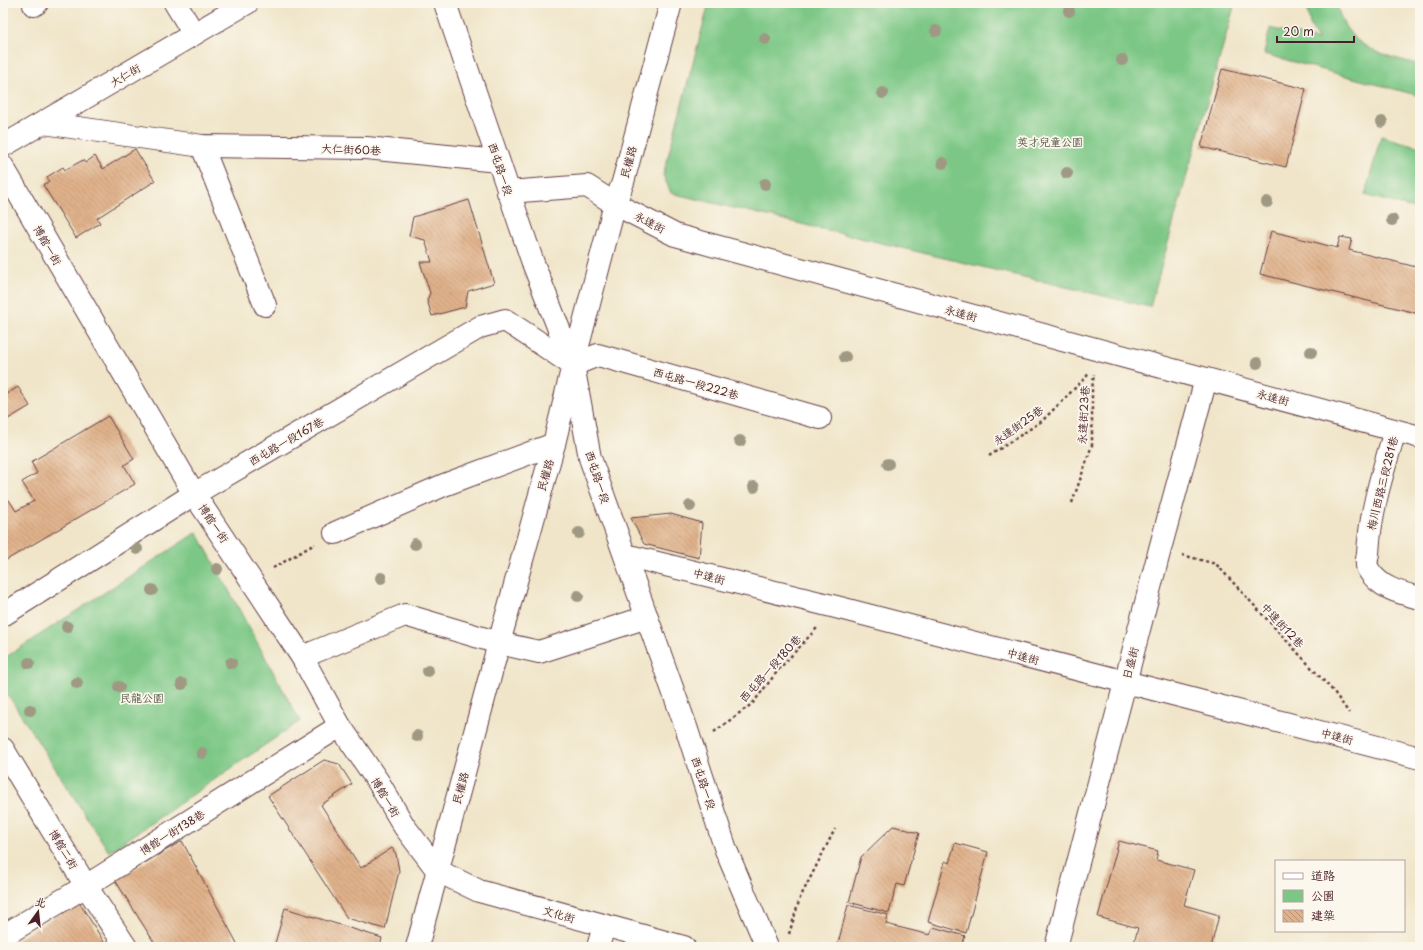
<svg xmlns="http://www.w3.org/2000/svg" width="1423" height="950" viewBox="0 0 1423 950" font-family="'Playpen Sans','LXGW WenKai TC',sans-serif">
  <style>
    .park { fill: #7cc785; stroke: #637358 }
    .building { fill: url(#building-back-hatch) }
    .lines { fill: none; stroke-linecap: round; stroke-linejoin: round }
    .minor-casing { stroke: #633d43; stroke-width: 24 }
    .path { stroke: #633d43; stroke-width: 2.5; stroke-dasharray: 3 3; stroke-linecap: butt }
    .minor { stroke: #fff; stroke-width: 22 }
    .tree { fill: #9f9983 }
    .labels { text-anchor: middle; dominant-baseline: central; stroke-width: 3.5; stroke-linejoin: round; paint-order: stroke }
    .street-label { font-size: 11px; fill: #4a1f2b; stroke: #fbf7ec }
    .park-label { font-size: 11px; fill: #5c5a4a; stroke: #fbf7ec }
  </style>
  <defs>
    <pattern id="building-back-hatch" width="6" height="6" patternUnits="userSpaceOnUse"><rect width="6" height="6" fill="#e0b28b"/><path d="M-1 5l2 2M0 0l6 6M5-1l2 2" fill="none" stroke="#b89072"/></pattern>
  </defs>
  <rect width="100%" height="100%" fill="#fbf7ec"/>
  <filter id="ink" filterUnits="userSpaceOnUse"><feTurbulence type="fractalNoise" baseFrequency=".025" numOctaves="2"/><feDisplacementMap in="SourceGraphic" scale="8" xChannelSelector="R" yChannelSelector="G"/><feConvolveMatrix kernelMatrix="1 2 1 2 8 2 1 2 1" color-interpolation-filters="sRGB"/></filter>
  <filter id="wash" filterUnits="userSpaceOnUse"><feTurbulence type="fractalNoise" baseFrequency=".012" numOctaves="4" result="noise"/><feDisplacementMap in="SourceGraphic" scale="16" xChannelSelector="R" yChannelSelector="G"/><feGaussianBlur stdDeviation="0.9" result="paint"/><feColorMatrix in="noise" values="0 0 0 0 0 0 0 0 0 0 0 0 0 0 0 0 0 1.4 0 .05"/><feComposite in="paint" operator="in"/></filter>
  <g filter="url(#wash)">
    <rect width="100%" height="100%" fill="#f0e5c9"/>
    <g class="park">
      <path d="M709 3H1235L1150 307 671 193 663 175Z"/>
      <path d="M1306 3H1337C1338 12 1342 21 1347 29 1364 53 1393 57 1420 65V96L1264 54 1270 28 1318 40 1310 24Z"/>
      <path d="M1381 136 1420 147V210L1365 195Z"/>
      <path d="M197 532 300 721 109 852 3 687V659Z"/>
    </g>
    <g id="blocks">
      <g class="building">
        <path d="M1222 69 1306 89 1286 167 1201 147Z"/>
        <path d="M135 149 155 181 97 218 100 223 76 238 43 185 49 181 47 177 63 167 65 170 83 160 85 163 95 156 103 169Z"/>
        <path d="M469 200 494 283 468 291 465 307 432 316 427 300 430 293 420 262H432L425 240 409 236 413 217Z"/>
        <path d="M1271 231 1337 248 1340 237 1352 239 1349 250 1420 268V314L1260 274Z"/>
        <path d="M18 387 30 406 3 422V396Z"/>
        <path d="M108 416 134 459 124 465 135 484 3 562V503L9 500 16 511 34 501 22 482 37 473 31 462Z"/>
        <path d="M671 514 702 523 699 558 644 544 631 518Z"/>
        <path d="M324 760 339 764 352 784 321 805 361 868 392 848 396 854 399 871 385 929 347 918 268 796Z"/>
        <path d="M893 826 919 833 904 886 897 884 889 913 849 902 861 857Z"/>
        <path d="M182 841 239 947H157L115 880Z"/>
        <path d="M1119 841 1158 851 1156 860 1194 870 1184 905 1219 915 1211 947H1133L1138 928 1098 917Z"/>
        <path d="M955 843 988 852 966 933 928 922 945 861 949 863Z"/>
        <path d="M79 902 107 947H4L7 946Z"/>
        <path d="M848 905 888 915 886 924 930 935 933 927 965 936 961 947H837Z"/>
        <path d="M285 908 382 938 380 947H274Z"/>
      </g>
    </g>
  </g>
  <g filter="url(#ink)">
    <use href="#blocks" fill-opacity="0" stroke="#633d43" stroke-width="1"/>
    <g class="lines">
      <g class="minor-casing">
        <g id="minor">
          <path d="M175 3 194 34"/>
          <path d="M445 3 533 263 573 365 590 458 686 727 726 850 767 947"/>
          <path d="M34 5 37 3"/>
          <path d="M44 123 202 146 366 148 498 161"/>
          <path d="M3 146 247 3"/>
          <path d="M202 146 265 305"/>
          <path d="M3 167 194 494 302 657 340 726 379 783 404 826 438 871 479 891 684 947"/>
          <path d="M508 192 587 186 615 204 675 235 1420 437"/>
          <path d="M573 365 598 355 820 418"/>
          <path d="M1395 431C1383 471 1370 511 1368 554 1367 558 1366 565 1368 569 1379 588 1400 593 1420 598"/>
          <path d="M335 533 444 485 554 444"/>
          <path d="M625 555 836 607 1420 758"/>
          <path d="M3 615 194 494 480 327 505 320 573 365"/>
          <path d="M302 657 405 615 499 643 539 652 647 617"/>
          <path d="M3 749 86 886 126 947"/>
          <path d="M3 936 86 886 340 726"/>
          <path d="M417 947 499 643 554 444 573 365 615 204 623 182 671 3"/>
          <path d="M598 947 604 926"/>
          <path d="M1056 947 1160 549 1206 379"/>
        </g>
      </g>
      <g class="path">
        <path d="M989 456 1042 421 1087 376 1089 372"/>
        <path d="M1072 503 1092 445V389L1094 374"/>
        <path d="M1182 555 1216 564 1334 692 1349 713"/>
        <path d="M273 568 315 544"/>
        <path d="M714 732 753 703 780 668 817 628"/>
        <path d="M789 934 800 898 835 829"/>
      </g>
      <use href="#minor" class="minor"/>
    </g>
    <g class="tree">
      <circle cx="1069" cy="11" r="6"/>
      <circle cx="936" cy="31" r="6"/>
      <circle cx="765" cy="39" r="6"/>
      <circle cx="1122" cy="60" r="6"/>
      <circle cx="883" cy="93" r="6"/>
      <circle cx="1382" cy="122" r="6"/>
      <circle cx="943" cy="163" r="6"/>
      <circle cx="1067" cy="173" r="6"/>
      <circle cx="765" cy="184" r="6"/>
      <circle cx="1267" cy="202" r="6"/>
      <circle cx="1392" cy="220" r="6"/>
      <circle cx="1311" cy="352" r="6"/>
      <circle cx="845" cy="357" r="6"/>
      <circle cx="1257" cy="363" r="6"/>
      <circle cx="740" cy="441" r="6"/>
      <circle cx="888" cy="464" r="6"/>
      <circle cx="754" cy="487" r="6"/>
      <circle cx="690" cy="506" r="6"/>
      <circle cx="579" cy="533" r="6"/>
      <circle cx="415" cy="544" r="6"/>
      <circle cx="137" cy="549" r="6"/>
      <circle cx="217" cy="569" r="6"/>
      <circle cx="381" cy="578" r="6"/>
      <circle cx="152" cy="590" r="6"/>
      <circle cx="578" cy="596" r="6"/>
      <circle cx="67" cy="627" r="6"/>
      <circle cx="29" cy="663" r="6"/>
      <circle cx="231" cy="663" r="6"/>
      <circle cx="428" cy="671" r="6"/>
      <circle cx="77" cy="683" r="6"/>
      <circle cx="182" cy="684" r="6"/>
      <circle cx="119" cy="687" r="6"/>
      <circle cx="30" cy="710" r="6"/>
      <circle cx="417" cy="736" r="6"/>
      <circle cx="202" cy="753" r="6"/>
    </g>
  </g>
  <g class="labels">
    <g class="street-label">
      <text transform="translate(125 75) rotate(-31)">大仁街</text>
      <text transform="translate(351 149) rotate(2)">大仁街60巷</text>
      <text transform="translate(628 162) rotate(-75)">民權路</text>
      <text transform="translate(501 169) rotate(72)">西屯路一段</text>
      <text transform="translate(650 222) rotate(27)">永達街</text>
      <text transform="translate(48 245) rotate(60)">博館一街</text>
      <text transform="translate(961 313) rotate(15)">永達街</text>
      <text transform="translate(696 383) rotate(16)">西屯路一段222巷</text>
      <text transform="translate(1273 397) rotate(15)">永達街</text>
      <text transform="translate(1083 415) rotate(-87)">永達街23巷</text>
      <text transform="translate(1018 425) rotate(-36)">永達街25巷</text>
      <text transform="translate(286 441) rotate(-30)">西屯路一段167巷</text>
      <text transform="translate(545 475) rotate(-74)">民權路</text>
      <text transform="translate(598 477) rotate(72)">西屯路一段</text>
      <text transform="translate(1382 483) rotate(-76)">梅川西路三段281巷</text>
      <text transform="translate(214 523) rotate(56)">博館一街</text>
      <text transform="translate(709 576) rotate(14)">中達街</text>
      <text transform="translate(1283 625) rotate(47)">中達街12巷</text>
      <text transform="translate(1023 656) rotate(15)">中達街</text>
      <text transform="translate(1130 663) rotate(-76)">日盛街</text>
      <text transform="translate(770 668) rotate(-48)">西屯路一段180巷</text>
      <text transform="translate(1337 736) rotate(14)">中達街</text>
      <text transform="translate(704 783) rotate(72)">西屯路一段</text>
      <text transform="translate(460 788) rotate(-75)">民權路</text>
      <text transform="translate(386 797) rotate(59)">博館一街</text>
      <text transform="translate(172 832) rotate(-32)">博館一街138巷</text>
      <text transform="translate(64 849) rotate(59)">博館二街</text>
      <text transform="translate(559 914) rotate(16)">文化街</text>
    </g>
    <g class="park-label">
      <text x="1050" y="141">英才兒童公園</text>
      <text x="142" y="697">民龍公園</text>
    </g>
  </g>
  <rect width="1423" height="950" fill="none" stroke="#fbf7ec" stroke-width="16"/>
  <rect x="1275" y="860" width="130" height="72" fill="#fbf7ec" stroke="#b4a19f"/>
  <rect x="1283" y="873" width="20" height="6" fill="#ffffff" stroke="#b4a19f"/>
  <text x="1311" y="880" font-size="12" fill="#4a1f2b">道路</text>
  <rect x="1283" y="890" width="20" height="12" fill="#7cc785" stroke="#b4a19f"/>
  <text x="1311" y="900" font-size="12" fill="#4a1f2b">公園</text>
  <rect x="1283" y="910" width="20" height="12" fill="url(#building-back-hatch)" stroke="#b4a19f"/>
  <text x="1311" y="920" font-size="12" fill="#4a1f2b">建築</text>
  <g transform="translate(38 912) rotate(15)" stroke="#fbf7ec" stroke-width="3" paint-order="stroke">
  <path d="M0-3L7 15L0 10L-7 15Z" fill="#4a1f2b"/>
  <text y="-6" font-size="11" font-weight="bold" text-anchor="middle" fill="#4a1f2b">北</text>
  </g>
  <path d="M1277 36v6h77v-6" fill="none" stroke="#4a1f2b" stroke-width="2"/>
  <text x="1283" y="36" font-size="12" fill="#4a1f2b" stroke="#fbf7ec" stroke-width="3" paint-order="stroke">20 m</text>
</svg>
